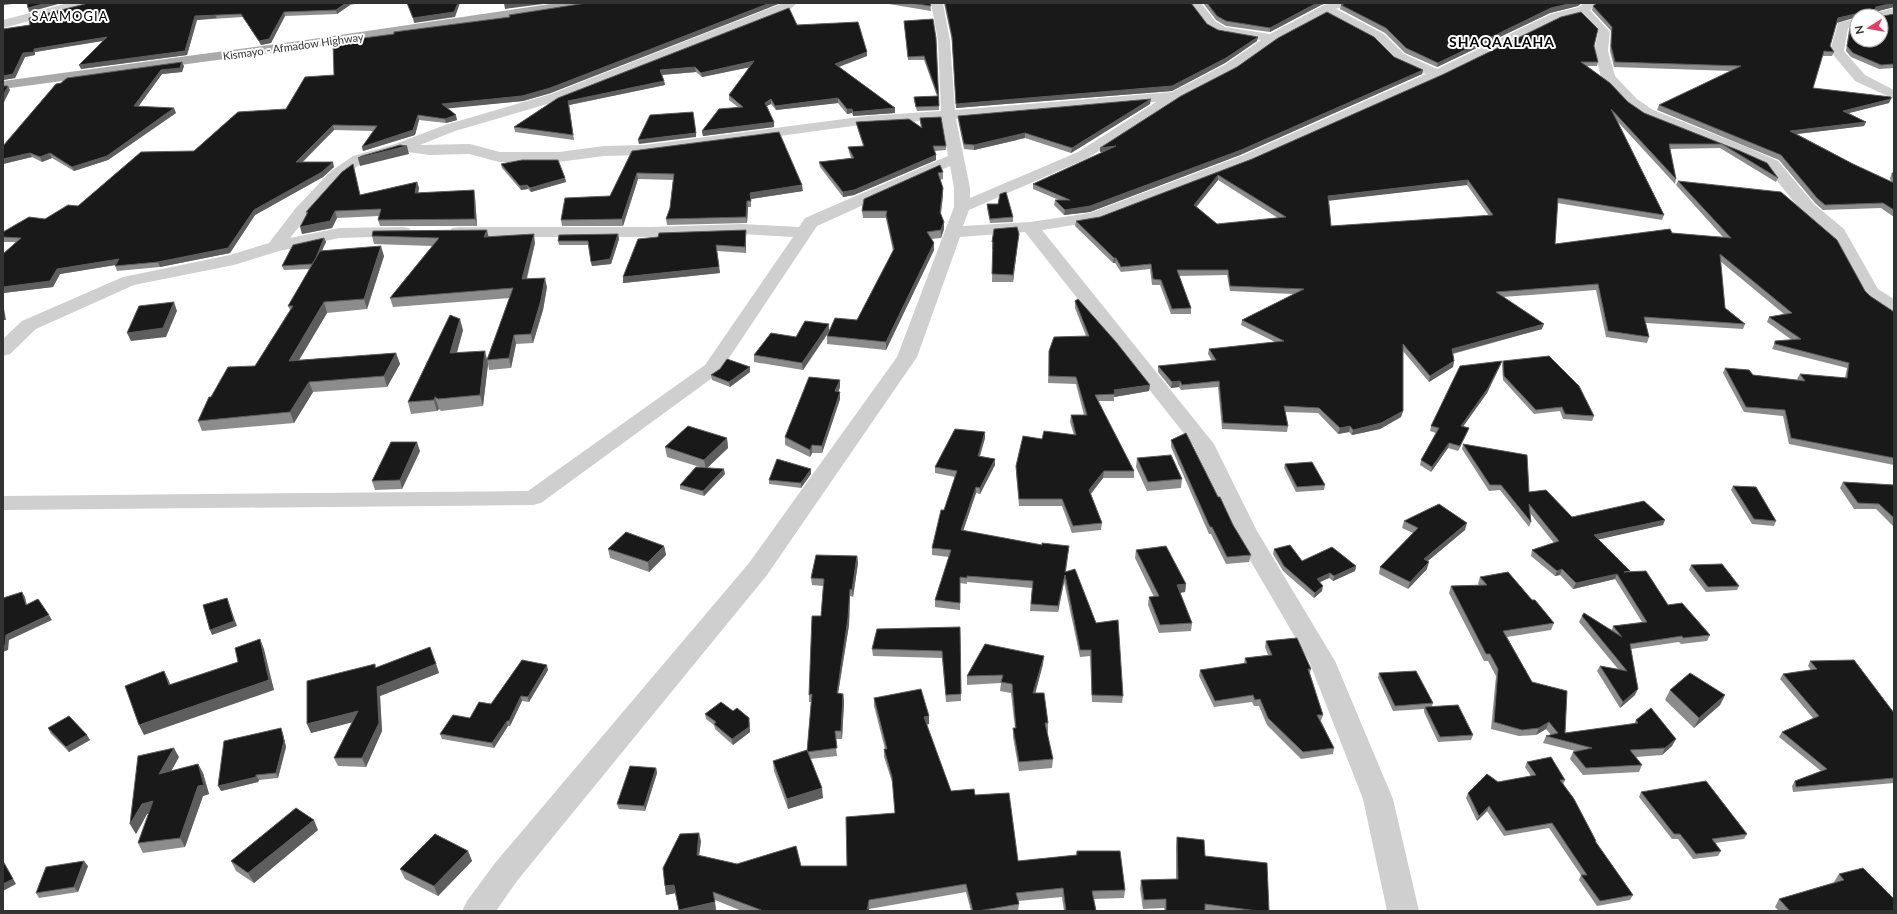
<svg xmlns="http://www.w3.org/2000/svg" width="1897" height="914" viewBox="0 0 1897 914" font-family="Lato,sans-serif">
  <style>
    .lines { fill: none; stroke-linecap: round; stroke-linejoin: round }
    .minor { fill: #cfcfcf; fill-rule: evenodd }
    .major { fill: #aaa; fill-rule: evenodd }
    .wall { fill: #8c8c8c; fill-rule: evenodd }
    .shaded-wall { fill: #5e5e5e }
    .building { fill: #191919; stroke: #5e5e5e; fill-rule: evenodd }
    .labels { text-anchor: middle; dominant-baseline: central; stroke-width: 4; stroke-linejoin: round; paint-order: stroke }
    .far-street-label { font-size: 11px; fill: #323232; stroke: #fff }
    .far-quarter-label { font-size: 13px; letter-spacing: 1px; fill: #000; stroke: #fff }
    .far-district-label { font-size: 14px; font-weight: bold; letter-spacing: 1px; fill: #000; stroke: #fff }
  </style>
  <rect width="100%" height="100%" fill="#fff"/>
  <g class="lines">
    <g class="minor">
      <path d="M68 3H88L86 6 3 28V20Z"/>
      <path d="M783 3H797L788 11 682 51 561 100 455 131 420 145 470 144 500 152H559L604 146 644 145 867 116 941 111 938 41 931 3H943L950 41 955 110 1172 92 1226 64 1261 40 1218 33 1207 27 1189 3H1201L1215 21 1225 27 1270 34 1322 6 1330 3H1347L1345 6 1336 9 1384 34 1404 54 1437 69 1551 14 1579 7 1584 3H1598L1590 10 1610 32 1608 51 1615 76 1637 99 1653 110 1749 148 1778 161 1814 204 1844 229 1878 289 1894 299V314L1887 312 1864 296 1831 236 1802 212 1766 167 1739 154 1643 116 1627 105 1601 77 1594 51 1598 33 1580 14 1559 20 1442 77 1251 162 1099 221 1042 230 1214 444 1257 531 1335 661 1393 799 1419 911H1387L1363 799 1309 661 1233 531 1193 445 1025 232 960 237 917 357 767 575 517 881 496 911H462L467 901 495 863 749 563 897 357 954 207V188L950 166 817 226 719 373 541 503 533 505 3 510V496L528 491 705 365 793 237 742 234 650 237H458L452 236 449 232 452 228 458 227H650L742 224 799 227 805 218 948 156 942 120 867 124 644 155 604 156 559 162H499L469 154 429 155 402 151 363 162 343 177 307 217 290 238 339 228 403 227 409 228 412 232 409 236 339 238 279 251 234 265 134 285 36 329 10 354 3 356V339L22 321 123 277 230 255 269 243 295 209 331 171 353 156 395 144 445 125 551 94ZM1326 14 1374 40 1394 60 1426 74 1241 156 1090 213 1030 222 963 226 969 210 1088 158 1180 99 1236 70 1277 41ZM1156 102 1078 152 970 198V188L956 119Z"/>
      <path d="M1894 8V16L1881 19V16H1873L1875 13Z"/>
      <path d="M1857 18V26L1848 28 1844 51 1865 75 1894 90V99L1855 81 1830 51 1838 23Z"/>
    </g>
    <path class="major" d="M557 3H588L582 7 299 49 3 89V81L299 41Z"/>
  </g>
  <g class="wall">
    <path d="M85 3H356L355 4 350 5 337 14 285 16 271 43 261 45 243 17 197 20 187 55 81 69 102 41 35 52V55L25 57 15 78 3 80V29L30 25 85 4Z"/>
    <path d="M883 3H930L931 11Z"/>
    <path d="M944 3H1191L1207 24 1218 30 1257 41 1225 63 1172 91 956 108 952 41Z"/>
    <path d="M1203 3H1326L1321 5 1270 32 1226 26 1216 20Z"/>
    <path d="M1894 3V7L1874 12 1875 13 1883 16 1894 14V68L1879 69 1851 57 1846 51 1849 29 1851 25 1881 16H1857V17L1837 22 1830 46 1834 52 1832 56H1822L1813 88 1889 103 1849 113 1866 122 1864 126 1797 134 1853 164 1891 182 1890 178 1892 173H1894V217L1881 208 1823 210 1815 203 1779 160 1657 110 1659 105 1732 71 1614 67 1610 51 1611 31 1592 10 1593 6Z"/>
    <path d="M1341 5 1578 6 1550 13 1437 67 1405 53 1385 33 1340 9Z"/>
    <path d="M904 21 936 38 939 110 917 111 914 101V97L937 96 924 60H908Z"/>
    <path d="M797 25 867 52V56L839 67 895 108V113L853 116 852 113 847 114 838 103 776 110 771 104 767 106 774 122V127L703 136 702 131 738 107 729 100V95L751 67 702 77 696 72 662 75 664 81 665 85 569 105 574 140 515 132 514 127 558 98Z"/>
    <path d="M1594 46 1598 62 1597 66H1587L1628 102 1644 113 1740 151 1778 178 1776 182 1720 148 1670 149 1676 179 1675 184 1618 122 1664 215 1662 220 1557 203 1555 244 1672 233 1723 237 1676 185 1678 181 1865 291 1870 296 1894 312V465L1789 444 1783 416 1744 412 1723 373 1725 368 1753 375 1798 380 1797 379 1800 374 1845 378 1847 368 1772 349 1773 347 1775 341 1792 340 1767 322 1769 317 1784 314 1720 261 1725 308 1745 324 1743 329 1646 323 1649 337 1647 343 1606 337 1596 290 1503 297 1542 329 1453 354 1454 361 1453 367 1429 382 1403 351V411L1401 417 1380 429 1352 435 1349 432 1338 434 1318 413 1285 412 1288 426 1287 432 1222 429 1218 387 1181 390 1179 387 1171 388 1158 372V366L1212 361 1208 354 1209 349 1275 342 1241 325 1242 320 1294 294 1230 291 1227 275 1179 276 1191 308V314H1171L1160 285H1152L1150 269 1121 272 1115 263H1113L1075 226 1076 221 1100 217 1252 159ZM1218 180 1278 218 1217 224 1196 206ZM1467 185 1489 216 1331 226 1329 200Z"/>
    <path d="M1394 57 1423 70 1422 74 1240 155 1090 212 1064 215 1054 205 1055 200H1059L1033 189V184L1103 152H1100Z"/>
    <path d="M184 66 182 72 162 74 138 107 176 113 108 160 74 171 52 158 42 162 32 157 3 164 61 83Z"/>
    <path d="M551 93 523 101 447 108 457 120 446 123 419 120 415 135 363 151 362 147 373 131 334 130 303 162 334 167 323 177 255 215 230 253 160 267 117 271 115 265 60 274 53 287 3 293V254L16 242H3V232L45 219 78 206 194 151 238 112Z"/>
    <path d="M1150 104 1071 153 1025 138 974 150 964 149 958 120V116Z"/>
    <path d="M920 118 946 146V150L935 151 936 160 854 195 843 197 820 167 819 162 851 158 849 152 848 147 863 146 857 127 856 122 921 127 920 123Z"/>
    <path d="M632 151 803 191 751 199V207H748L747 223 667 225 666 219 670 208 673 180 638 179 623 226H562L561 220 610 196Z"/>
    <path d="M501 164 565 178 566 182 531 192 528 189 521 190 502 168Z"/>
    <path d="M940 165 943 172V179L940 180 943 188V195L941 214 944 229 941 238 931 239 934 250 886 350 827 344V336L829 332 803 370 754 362V355L796 337 829 324V330L857 320 893 251 887 223 886 218H863L862 211Z"/>
    <path d="M417 182 419 188 418 193 475 197 477 226H380L378 220 379 216 337 218 332 228 302 234 307 215 306 212 360 195Z"/>
    <path d="M987 204 1013 217V222L990 223 987 208Z"/>
    <path d="M618 234 619 239 611 264 592 266 588 245H559L558 241Z"/>
    <path d="M372 236 488 237 535 243 527 279 547 287 543 310 533 343 516 344 511 368 489 370 488 364 483 406 441 411 439 409 437 411 411 414 408 402 463 330 457 353 487 359 510 298 393 307 390 298 432 246 374 244Z"/>
    <path d="M746 236V253L717 251 720 273 623 283 658 237Z"/>
    <path d="M324 238 326 242 322 250 384 256 367 309 327 313 299 360 396 353 400 364 387 387 313 392 294 423 202 431 198 421 211 397 255 366 290 310 288 306 310 269 284 270 282 266Z"/>
    <path d="M1018 241 1013 282H992L993 249H992V242Z"/>
    <path d="M1075 301 1150 385 1149 391 1114 397V401H1098L1134 471V478H1103L1091 494 1102 523 1101 530 1072 533 1062 506H1019L1016 472V466L1042 439 1074 435 1070 422 1071 415H1084L1076 384 1048 383 1049 351 1086 336 1075 308Z"/>
    <path d="M1502 361 1500 366 1487 393 1463 426 1469 428 1467 433 1458 451 1448 448 1431 472 1420 465 1421 460 1436 433 1430 431 1431 426Z"/>
    <path d="M1503 361 1594 416 1592 421 1563 419 1560 411 1534 414 1503 380 1502 366Z"/>
    <path d="M720 369 750 372 730 387 712 380 711 375Z"/>
    <path d="M840 387 838 392H840V399L822 453H812L810 457 785 445V437Z"/>
    <path d="M727 438 728 448 707 468 725 474 704 496 680 489V485L700 467 667 457 665 447Z"/>
    <path d="M985 438 980 456 995 459V465L980 494 976 493 963 531 1042 545 1069 546 1066 572 1123 696 1122 703 1092 702 1090 656 1080 657 1064 582 1058 612 1030 611 1032 588 967 582V584L960 583V610L935 607V600L949 557 932 555V548L955 477 935 473V467Z"/>
    <path d="M1171 440 1233 525 1251 555 1249 562 1226 564 1211 534H1209L1171 447Z"/>
    <path d="M1463 444 1529 492 1572 517 1663 525 1598 539 1629 572 1668 605 1710 635 1707 641 1681 644 1679 642 1631 649 1635 695 1620 708 1597 671 1600 666 1618 669 1579 622 1582 616 1612 630 1613 626 1642 622 1615 579 1573 589 1560 575 1555 576 1531 556 1532 550 1554 543 1530 513 1531 522 1529 527 1500 490 1489 491 1462 449Z"/>
    <path d="M420 451 402 489 375 490 372 481Z"/>
    <path d="M1137 458 1182 479 1181 488 1147 491 1136 467Z"/>
    <path d="M1285 464 1325 485 1324 490 1296 492 1284 468Z"/>
    <path d="M811 469V474L801 488 769 484V480Z"/>
    <path d="M1843 482 1894 485V527L1876 509H1854L1840 488Z"/>
    <path d="M1733 486 1776 521 1774 526 1752 524 1731 490Z"/>
    <path d="M1404 521 1465 530 1427 561V569L1408 589 1379 574 1380 567 1413 533 1402 528Z"/>
    <path d="M664 546 666 555 649 572 610 558 608 549Z"/>
    <path d="M1274 549 1302 561 1356 566 1355 571 1333 581 1329 578 1319 582 1322 591 1314 598 1283 571 1273 554Z"/>
    <path d="M1136 550 1186 584 1185 592 1180 593 1192 623 1191 631 1159 633 1148 605 1149 597H1154L1135 558Z"/>
    <path d="M857 556 858 563 853 597 850 596 849 625 838 693 843 694 844 702 842 739H835L837 756 810 759 823 798 788 809 774 771 773 761 807 751 811 702H809V695L821 616 823 586 812 585 811 578Z"/>
    <path d="M1691 565 1739 586 1737 590 1706 592 1689 570Z"/>
    <path d="M1480 577 1532 600 1554 623 1551 630 1507 637 1532 682 1565 733 1634 724 1636 720 1672 746 1662 755 1636 757 1642 765 1639 772 1583 775 1570 759 1573 752 1575 751 1543 743 1546 736 1551 735 1546 729 1536 735 1519 736 1491 729 1496 676 1488 661H1484L1449 593 1451 586 1479 585 1478 584Z"/>
    <path d="M960 627 961 701 946 702 942 658 873 656 872 649Z"/>
    <path d="M1266 641 1311 669 1310 673 1323 715 1321 721 1334 748 1333 754 1301 759 1267 725 1259 706H1254L1252 702 1214 707 1199 676 1200 670 1244 664 1245 658 1268 655 1265 647Z"/>
    <path d="M1810 661 1887 705 1894 713V783L1793 792 1792 786 1795 781 1821 771 1779 737 1782 732 1813 718 1780 679 1783 674 1811 670 1808 666Z"/>
    <path d="M375 664 376 667 436 664 439 673 380 696 382 731 366 767 338 766 334 758 352 722 311 733Z"/>
    <path d="M1043 664 1035 693 1048 723V732H1047L1053 759 1052 768 1019 771 1013 737V728H1015L1011 693 1000 691 1001 683 967 685V676Z"/>
    <path d="M548 670 529 702 522 701 510 726H508L494 748 442 739 440 734 470 718 491 704Z"/>
    <path d="M1379 673 1433 703 1432 706 1473 735 1471 740 1438 742 1424 712V709L1393 711 1378 678Z"/>
    <path d="M1670 690 1725 695 1720 705 1694 728 1665 700Z"/>
    <path d="M874 698 929 724 926 725 951 791 975 795 1018 861 1076 855 1077 851 1125 890 1124 898 1094 899 1096 911H1064L1062 897 1018 901 1019 904 1018 911H971L966 892 869 909V911H742L715 900 716 910 714 911H679L675 893 666 895 665 886 701 841 699 855 737 864 801 866H847L895 813 893 785 884 757V749H885L874 706Z"/>
    <path d="M705 714 750 723V732L733 745 715 729 714 725 706 719Z"/>
    <path d="M48 728 90 740 69 752 51 734Z"/>
    <path d="M281 728 283 734 286 747 278 778 259 780 258 782 221 791Z"/>
    <path d="M179 757 171 771 198 764 203 773 209 794 203 796 185 847 143 853 138 843 149 814H147L136 834 130 824Z"/>
    <path d="M1527 762 1565 780 1563 785 1596 841V842L1633 895 1630 900 1597 906 1579 880 1581 875 1549 828 1504 836 1487 811 1477 821 1466 798 1468 793 1498 782 1531 776 1525 767Z"/>
    <path d="M656 768 657 773 645 811 619 809 617 804Z"/>
    <path d="M1641 792 1747 834 1744 839 1715 843 1721 851 1718 856 1693 859 1678 839H1672L1639 797Z"/>
    <path d="M318 830 254 883 236 871 231 861Z"/>
    <path d="M1177 837 1205 856 1269 911H1165L1164 908 1143 909 1140 889 1141 880 1176 879V846Z"/>
    <path d="M468 851 472 861 438 896 405 879 400 869Z"/>
    <path d="M88 866 78 892 39 898 36 893Z"/>
    <path d="M1839 874 1894 911H1779L1775 907 1779 899 1835 882H1834Z"/>
  </g>
  <g class="shaded-wall">
    <path d="M3 3H22L3 5Z"/>
    <path d="M47 3H62L29 12 28 8Z"/>
    <path d="M346 3H349L350 5 337 14 336 10Z"/>
    <path d="M458 3H460L455 17 414 23 413 18Z"/>
    <path d="M504 3H551L505 9Z"/>
    <path d="M770 3H781L551 93 523 101 443 109 442 104Z"/>
    <path d="M1317 3H1326L1321 5 1270 32V28Z"/>
    <path d="M1573 3H1582L1578 6 1550 13 1437 67 1438 63 1551 8Z"/>
    <path d="M1894 3V7L1875 12 1872 15 1876 7Z"/>
    <path d="M284 12 285 16 271 43 261 45 259 41Z"/>
    <path d="M1860 13 1858 16H1857V17L1837 23 1838 18Z"/>
    <path d="M215 15 217 18 197 20 187 55 81 69 79 65 195 16Z"/>
    <path d="M107 37 108 40 35 52V55L25 57 15 78 3 80V76L23 53 34 49Z"/>
    <path d="M1258 37 1257 41 1225 63 1172 91 956 108V104Z"/>
    <path d="M867 52V56L835 68V64Z"/>
    <path d="M754 61 755 66 702 77 701 73Z"/>
    <path d="M182 62 184 66 182 72 162 74 135 111 134 106 161 70Z"/>
    <path d="M695 67 696 72 660 75V70Z"/>
    <path d="M1423 70 1422 74 1240 155 1090 212 1064 215 1065 210Z"/>
    <path d="M664 81 665 85 569 105 574 140 568 101Z"/>
    <path d="M8 86 10 90 3 104V96Z"/>
    <path d="M838 98V103L776 110 775 106Z"/>
    <path d="M771 99V104L765 107V103Z"/>
    <path d="M1151 99 1150 104 1071 153 1072 148Z"/>
    <path d="M1891 99 1889 103 1841 115 1843 111Z"/>
    <path d="M174 108 176 113 108 160 74 171 72 167Z"/>
    <path d="M895 108V113L853 116V112Z"/>
    <path d="M847 109H852V113L847 114Z"/>
    <path d="M418 115 419 120 415 135 363 151 362 147Z"/>
    <path d="M456 115 457 120 446 123 445 119Z"/>
    <path d="M774 122V127L703 136 702 131Z"/>
    <path d="M1866 122 1864 126 1788 135 1790 131Z"/>
    <path d="M333 125 334 130 298 166 296 162Z"/>
    <path d="M696 133V137L639 144 638 140Z"/>
    <path d="M1025 133V138L974 150V145Z"/>
    <path d="M407 146 409 154 360 166 358 158Z"/>
    <path d="M1116 146 1115 151 1100 152V148Z"/>
    <path d="M30 153 32 157 3 164V159Z"/>
    <path d="M50 153 52 158 42 162 40 157Z"/>
    <path d="M936 155V160L854 195 843 197V192Z"/>
    <path d="M333 162 334 167 323 177 255 215 230 253 160 267 158 262 254 210Z"/>
    <path d="M637 173 638 179 623 226 622 219Z"/>
    <path d="M1218 175V180L1194 210V205Z"/>
    <path d="M565 178 566 182 531 192 530 188Z"/>
    <path d="M1468 180 1467 185 1327 201 1328 196Z"/>
    <path d="M417 182 419 188 417 199 415 193Z"/>
    <path d="M527 185 528 189 521 190 520 186Z"/>
    <path d="M802 185 803 191 751 199V207L750 193Z"/>
    <path d="M943 188V195L940 219V212Z"/>
    <path d="M474 190 475 197 477 226 475 219Z"/>
    <path d="M747 201 748 207 747 223 746 217Z"/>
    <path d="M335 211 337 218 332 228 302 234 300 227Z"/>
    <path d="M944 222V229L941 238V230Z"/>
    <path d="M487 230 489 239 484 237Z"/>
    <path d="M746 230V253L745 247Z"/>
    <path d="M534 234 535 243 524 288 522 279Z"/>
    <path d="M618 234 619 239 611 264 592 266 591 262Z"/>
    <path d="M1019 234 1018 241 1013 282V275Z"/>
    <path d="M324 238 326 242 314 268 313 264Z"/>
    <path d="M934 243V250L886 350V342Z"/>
    <path d="M381 246 384 256 367 309 364 299Z"/>
    <path d="M1114 258H1116L1115 263H1113Z"/>
    <path d="M119 259 122 264 60 274 53 287 3 293V287L57 269Z"/>
    <path d="M719 267 720 273 623 283V277Z"/>
    <path d="M545 278 547 287 543 310 533 343 531 334Z"/>
    <path d="M174 302 177 311 166 337 131 341 127 333Z"/>
    <path d="M324 302 327 313 292 372 289 361Z"/>
    <path d="M3 303 6 320H3Z"/>
    <path d="M460 319 463 330 453 365 450 353Z"/>
    <path d="M829 324V331L803 370 802 363Z"/>
    <path d="M1544 324 1542 329 1450 354 1452 349Z"/>
    <path d="M514 335 516 344 511 368 509 358Z"/>
    <path d="M485 351 488 364 483 406 480 395Z"/>
    <path d="M396 353 400 364 387 387 384 376Z"/>
    <path d="M1454 361 1453 367 1429 382 1430 376Z"/>
    <path d="M1502 361 1500 366 1487 393 1460 431 1461 426Z"/>
    <path d="M750 367V372L730 387 729 382Z"/>
    <path d="M840 380V387L836 399 835 391Z"/>
    <path d="M1180 381 1179 387 1171 388 1172 382Z"/>
    <path d="M309 382 313 392 294 423 290 412Z"/>
    <path d="M1150 385 1149 391 1114 397 1115 394 1114 390Z"/>
    <path d="M840 392V399L822 453V446Z"/>
    <path d="M435 397 439 409 437 411 434 400Z"/>
    <path d="M1403 411 1401 417 1380 429 1352 435 1353 430Z"/>
    <path d="M1350 426 1349 432 1338 434 1340 428Z"/>
    <path d="M1469 428 1467 433 1458 451 1460 446Z"/>
    <path d="M985 432V438L978 462V456Z"/>
    <path d="M727 438 728 448 706 469 704 460Z"/>
    <path d="M417 442 420 451 402 489 400 480Z"/>
    <path d="M1449 443 1448 448 1431 472 1432 467Z"/>
    <path d="M812 445V453L810 457V450Z"/>
    <path d="M995 459V465L980 494V488Z"/>
    <path d="M724 469 725 474 704 496 703 491Z"/>
    <path d="M811 469V474L801 488V483Z"/>
    <path d="M1104 471 1103 478 1088 497 1089 490Z"/>
    <path d="M976 487V493L961 537V530Z"/>
    <path d="M1665 520 1663 525 1592 541 1594 535Z"/>
    <path d="M1467 523 1465 530 1422 566 1424 559Z"/>
    <path d="M664 546 666 555 649 572 648 562Z"/>
    <path d="M857 556 858 563 853 597 852 590Z"/>
    <path d="M1429 562 1427 569 1408 589 1410 582Z"/>
    <path d="M1356 566 1355 571 1333 581 1334 576Z"/>
    <path d="M1562 569 1560 575 1555 576 1557 571Z"/>
    <path d="M1330 573 1329 578 1316 584 1317 579Z"/>
    <path d="M1617 574 1615 579 1573 589 1576 583Z"/>
    <path d="M1065 575 1064 582 1058 612V606Z"/>
    <path d="M1186 584 1185 592 1176 593 1177 585Z"/>
    <path d="M1323 586 1322 591 1314 598 1315 593Z"/>
    <path d="M850 589V596L849 625 837 700V693Z"/>
    <path d="M22 592 25 597 28 610 26 605Z"/>
    <path d="M227 598 237 626 212 635 210 630Z"/>
    <path d="M49 615 52 620 9 640 8 650 3 652V646L6 635Z"/>
    <path d="M260 639 264 649 274 690 144 735 139 725 269 680Z"/>
    <path d="M1044 656 1043 664 1033 702V693Z"/>
    <path d="M436 664 439 673 380 696 382 731 366 767 362 758 377 687Z"/>
    <path d="M547 665 548 670 529 702 528 697Z"/>
    <path d="M164 671 169 681 174 695 169 685Z"/>
    <path d="M1638 689 1635 695 1620 708 1623 702Z"/>
    <path d="M843 694 844 702 842 739 841 731Z"/>
    <path d="M1725 695 1720 705 1694 728 1699 718Z"/>
    <path d="M521 696 522 701 510 726 509 721Z"/>
    <path d="M358 711 361 720 311 733 307 724Z"/>
    <path d="M929 716V724L924 725V717Z"/>
    <path d="M749 718 750 732 733 745 732 739Z"/>
    <path d="M507 721 508 726 494 748 492 743Z"/>
    <path d="M1549 722 1546 729 1536 735 1539 728Z"/>
    <path d="M281 728 283 734 286 747 278 778 276 773Z"/>
    <path d="M87 735 90 740 69 752 66 747Z"/>
    <path d="M1676 739 1672 746 1662 755 1665 748Z"/>
    <path d="M174 748 179 757 164 784 159 774Z"/>
    <path d="M198 764 203 773 209 794 203 796 185 847 180 838Z"/>
    <path d="M656 768 657 773 645 811 644 806Z"/>
    <path d="M256 775 259 780 258 782 221 791 218 786Z"/>
    <path d="M822 788 823 798 788 809 787 799Z"/>
    <path d="M153 801 158 811 147 814 136 834 130 824 142 804Z"/>
    <path d="M1489 806 1487 811 1477 821 1479 816Z"/>
    <path d="M314 820 318 830 254 883 248 873Z"/>
    <path d="M699 833 701 841 698 863 697 855Z"/>
    <path d="M468 851 472 861 438 896 434 886Z"/>
    <path d="M3 861 16 884 3 891Z"/>
    <path d="M84 861 88 866 78 892 74 887Z"/>
    <path d="M674 885 676 893 666 895 665 886Z"/>
    <path d="M713 892 716 910 714 911H679V910Z"/>
    <path d="M869 900V911H867Z"/>
  </g>
  <g class="building">
    <path d="M27 3H47L28 8Z"/>
    <path d="M85 3H346L336 10 284 12 269 39 259 41 241 14 195 16 185 51 79 65 107 37 34 49V52L23 53 13 74 3 76V29L30 25 29 18 85 4Z"/>
    <path d="M407 3H458L454 12 413 18Z"/>
    <path d="M586 3H770L550 88 522 96 442 104 456 115 445 119 418 115 413 130 362 147 377 126 333 125 296 162H333L322 172 254 210 228 248 158 262 115 266 119 259 57 269 50 281 3 287V254L21 238 3 237V232L29 217 45 219 68 205 78 206 141 152 194 151 238 112 286 109 305 77 334 75 333 42 394 34V32L510 17 509 15Z"/>
    <path d="M910 3H930L931 6Z"/>
    <path d="M945 3H1191L1207 24 1218 30 1258 37 1226 58 1172 86 956 104 952 37Z"/>
    <path d="M1207 3H1317L1270 28 1226 21 1217 16Z"/>
    <path d="M1346 3H1573L1551 8 1438 63 1406 48 1386 28 1341 5Z"/>
    <path d="M1597 3H1893L1876 7 1874 11 1875 13H1881L1883 16 1894 14V64L1881 65 1853 53 1847 46 1851 25 1857 23V40H1881V16H1860V13L1838 18 1830 46 1834 52 1824 51 1813 88 1891 97V99L1843 111 1866 122 1790 131 1853 164 1894 183V210L1883 203 1825 205 1817 198 1781 155 1659 105 1741 66 1615 62 1611 46 1612 27 1593 6Z"/>
    <path d="M789 8 797 25 858 22 867 52 835 64 895 108 853 112 852 109H847L838 98 775 106 771 99 765 103 774 122 702 131 719 109 743 107 729 95 754 61 701 73 695 67 660 70 664 81 568 101 573 135 514 127 558 98Z"/>
    <path d="M1327 12 1374 37 1394 57 1423 70 1241 150 1090 206 1065 210 1055 200H1070L1033 184 1116 146 1100 148 1181 96 1237 67 1278 38Z"/>
    <path d="M1581 12 1598 29 1594 46 1598 62H1581L1610 83 1628 102 1644 113 1740 151 1767 163 1778 178 1722 144H1669L1676 179 1611 109 1664 215 1558 198 1555 244 1670 229 1672 233 1731 238 1678 181 1781 192 1837 240 1865 291 1870 296 1894 312V458L1791 438 1785 410 1746 407 1725 368 1749 370 1753 375 1805 381 1800 374 1847 378 1849 363 1775 344V341L1801 339 1769 317 1792 313 1720 254 1725 308 1745 324 1644 317 1649 337 1608 331 1598 284 1496 292 1544 324 1452 349 1454 361 1430 376 1403 344V411L1381 423 1353 430 1350 426 1340 428 1319 408 1284 406 1288 426 1223 423 1219 381 1182 385 1180 381 1172 382 1158 366 1216 360 1209 349 1284 341 1242 320 1304 289 1230 286 1228 270H1177L1191 308 1172 309 1161 280 1153 279 1151 264 1121 267 1116 258H1114L1076 221 1100 217 1252 159 1444 74 1561 17ZM1218 175 1286 217 1217 224 1194 205ZM1468 180 1493 215 1331 226 1328 196Z"/>
    <path d="M933 19 936 38 939 106 916 107 914 97 938 96 924 56 908 57 904 21Z"/>
    <path d="M182 62 180 68 161 70 134 106 174 108 107 156 72 167 50 153 40 157 30 153 3 159V146L56 84 61 83 67 78Z"/>
    <path d="M3 86H8L3 96Z"/>
    <path d="M1151 99 1072 148 1025 133 974 145 964 144 958 116Z"/>
    <path d="M693 112 696 133 638 140 650 115Z"/>
    <path d="M941 117 946 146H933L936 155 854 190 843 192 819 162 854 158 848 147 864 146 856 122 909 119 922 128 920 118Z"/>
    <path d="M779 132 802 185 750 193 751 201H747L746 217 666 219 670 208 674 174 637 173 622 219 561 220 565 198 610 196 632 151Z"/>
    <path d="M400 145 407 146 358 158 362 156Z"/>
    <path d="M522 160H558L565 178 530 188 527 185 520 186 501 164Z"/>
    <path d="M353 164 360 195 417 182 415 193 474 190 475 219 378 220 381 209 335 211 330 221 300 227 308 212H306L342 172Z"/>
    <path d="M940 165 943 172 938 173 943 188 940 212 944 222 941 230 927 232 934 243 886 342 827 336 835 318 857 320 894 249 886 215 887 211H862L864 199Z"/>
    <path d="M1892 173H1894V180Z"/>
    <path d="M1006 192 1013 217 990 219 987 204H998L1000 194Z"/>
    <path d="M1017 227 1019 234 1013 275 992 274 993 242H992L994 229Z"/>
    <path d="M487 230 484 237 534 234 522 279 545 278 541 300 531 334 514 335 509 358 487 360 513 288 390 298 439 238 372 236 373 231Z"/>
    <path d="M746 230 745 247 716 245 719 267 623 277 638 239 658 237 659 233Z"/>
    <path d="M618 234 610 259 591 262 588 241H558L559 235Z"/>
    <path d="M324 238 316 258 312 264 282 266 293 245Z"/>
    <path d="M381 246 364 299 324 302 289 361 396 353 384 376 309 382 290 412 198 421 209 397H211L228 367 255 366 293 306H288L320 251Z"/>
    <path d="M1078 299 1116 342 1150 385 1114 390 1115 394 1095 395 1134 471H1104L1089 490 1102 523 1073 526 1062 499H1019L1016 466 1023 436 1042 439 1044 431 1076 435 1071 415H1087L1076 377 1049 376V351L1054 337 1089 336 1075 301Z"/>
    <path d="M174 302 163 328 127 333 139 306Z"/>
    <path d="M450 315 460 319 450 353 485 351 480 395 438 399 435 397 434 400 408 402Z"/>
    <path d="M805 321 829 324 802 363 754 355 771 333 796 337Z"/>
    <path d="M1549 356 1579 386 1594 416 1565 414 1562 407 1536 410 1504 376 1503 361Z"/>
    <path d="M727 359 750 367 729 382 711 375 720 369Z"/>
    <path d="M1502 361 1488 388 1461 426 1469 428 1460 446 1449 443 1432 467 1421 460 1439 428 1431 426 1460 366Z"/>
    <path d="M809 377 840 380 835 391 840 392 822 446 812 445 810 450 785 437Z"/>
    <path d="M688 426 727 438 704 460 665 447Z"/>
    <path d="M955 429 985 432 978 456 995 459 980 488 976 487 961 530 1042 545V543L1069 546 1065 572 1075 569 1096 623 1118 620 1123 696 1092 695 1091 650H1080L1065 575 1058 606 1031 604 1033 581 967 576V578L960 577V603L935 600 951 550 932 548 941 510H944L957 471 935 467Z"/>
    <path d="M1186 433 1218 497H1220L1233 525 1251 555 1227 557 1212 527H1210L1171 440Z"/>
    <path d="M391 442H417L400 480 372 481Z"/>
    <path d="M1463 444 1527 455 1529 492 1546 490 1572 517 1644 501 1665 520 1594 535 1630 571 1624 572 1646 571 1668 605 1682 603 1710 635 1683 638 1682 636 1630 644 1638 689 1623 702 1600 666 1627 671 1582 616 1584 613 1622 637 1613 626 1647 622 1617 574 1576 583 1562 569 1557 571 1532 550 1559 541 1529 504 1531 522 1501 485H1490Z"/>
    <path d="M1171 455 1182 479 1148 482 1137 458Z"/>
    <path d="M777 459 811 469 801 483 769 480Z"/>
    <path d="M1312 462 1325 485 1297 487 1285 464Z"/>
    <path d="M696 467 724 469 703 491 680 485Z"/>
    <path d="M1843 482 1894 485V518L1879 504 1858 503Z"/>
    <path d="M1733 486 1756 487 1776 521 1754 519Z"/>
    <path d="M1439 504 1467 523 1424 559 1429 562 1410 582 1380 567 1418 528 1404 521Z"/>
    <path d="M626 532 664 546 648 562 608 549Z"/>
    <path d="M1290 545 1302 561 1332 547 1356 566 1334 576 1330 573 1317 579 1323 586 1315 593 1284 566 1274 549Z"/>
    <path d="M1166 546 1186 584 1177 585 1192 623 1160 625 1149 597 1159 596 1136 550Z"/>
    <path d="M816 555 857 556 852 590 850 589 848 618 837 693 843 694 841 731H835L837 748 807 752 812 694 809 695 812 616H821L824 579 811 578Z"/>
    <path d="M1722 564 1739 586 1708 587 1691 565Z"/>
    <path d="M1508 572 1532 600H1535L1554 623 1503 631 1532 682 1567 691 1565 733 1638 723 1636 720 1651 708 1676 739 1665 748 1630 750 1642 765 1586 768 1573 752 1592 748 1546 736 1558 733 1549 722 1539 728 1522 730 1494 722 1498 669 1490 654H1486L1451 586 1487 585 1480 577Z"/>
    <path d="M22 592 26 605 38 599 49 615 6 635 5 645 3 646V598Z"/>
    <path d="M227 598 234 621 210 630 203 605Z"/>
    <path d="M960 627 961 694 946 695 942 651 872 649 877 629Z"/>
    <path d="M1297 638 1311 669H1308L1323 715H1317L1334 748 1303 752 1268 718 1260 699 1255 700 1253 695 1215 701 1200 670 1247 663 1245 658 1272 655 1266 641Z"/>
    <path d="M260 639 269 680 139 725 125 686 164 671 169 685 238 662 235 648Z"/>
    <path d="M985 644 1044 656 1033 693H1044L1048 723H1045L1053 759 1019 762 1013 728H1016L1012 684 1001 682 1003 675 967 676Z"/>
    <path d="M430 647 436 664 377 687 379 723 362 758H334L358 711 307 724V681L375 664V668Z"/>
    <path d="M522 660 547 665 528 697 521 696 509 721H507L492 743 440 734 453 715 470 718 479 702 491 704Z"/>
    <path d="M1854 660 1894 713V778L1796 787 1795 781 1827 769 1782 732 1819 716 1783 674 1817 669 1810 661Z"/>
    <path d="M1416 671 1433 703 1395 706 1379 673Z"/>
    <path d="M1690 673 1725 695 1699 718 1670 690Z"/>
    <path d="M921 689 929 716 924 717 951 791 974 789 975 795 1009 793 1018 861 1077 855V851H1120L1125 890 1092 891 1096 911H1066L1063 888 1016 893 1019 904 978 911H973L966 884 869 900 867 911H761V910L713 892 715 902 679 910 674 885 665 886 663 868 680 834 699 833 697 855 737 864 796 846 801 866H847L846 817 895 813 892 777 884 749H887L874 698Z"/>
    <path d="M721 702 733 711 737 708 749 718V727L732 739 714 724 716 722 705 714Z"/>
    <path d="M1458 705 1473 735 1440 737 1425 707Z"/>
    <path d="M69 716 87 735 66 747 48 728Z"/>
    <path d="M281 728 284 741 276 773 256 775V777L218 786 224 741Z"/>
    <path d="M174 748 159 774 198 764 204 785 198 786 180 838 138 843 153 801 142 804 130 824 138 756Z"/>
    <path d="M807 750 822 788 787 799 773 761Z"/>
    <path d="M1551 757 1565 780H1560L1574 799 1596 841H1595L1633 895 1600 901 1581 875H1587L1552 823 1506 831 1489 806 1479 816 1468 793 1487 774 1498 782 1536 775 1527 762Z"/>
    <path d="M630 766 656 768 644 806 617 804Z"/>
    <path d="M1706 781 1747 834 1712 839 1721 851 1696 854 1680 834H1674L1641 792Z"/>
    <path d="M296 808 314 820 248 873 231 861Z"/>
    <path d="M435 834 468 851 434 886 400 869Z"/>
    <path d="M1177 837 1204 840 1205 856 1267 863 1269 911H1258L1205 904V911H1166V899L1144 900 1141 880 1178 879Z"/>
    <path d="M3 861 13 879 3 884Z"/>
    <path d="M84 861 74 887 36 893 46 867Z"/>
    <path d="M1863 868 1894 899V911H1790L1779 899 1844 880 1839 874Z"/>
  </g>
  <g class="labels">
    <g class="far-street-label">
      <text transform="translate(293 46) rotate(-8)">Kismayo - Afmadow Highway</text>
    </g>
    <g class="far-quarter-label">
      <text x="70" y="16">SAAMOGIA</text>
    </g>
    <g class="far-district-label">
      <text x="1502" y="41">SHAQAALAHA</text>
    </g>
  </g>
  <rect width="1897" height="914" fill="none" stroke="#323232" stroke-width="8"/>
  <g transform="translate(1869 28) rotate(259)"><circle r="19" fill="#ffffff" stroke="#adadad"/>
  <path d="M0-3L7 15L0 10L-7 15Z" fill="#e13c63"/>
  <text y="-6" font-size="11" font-weight="bold" text-anchor="middle" fill="#323232">N</text>
  </g>
</svg>
